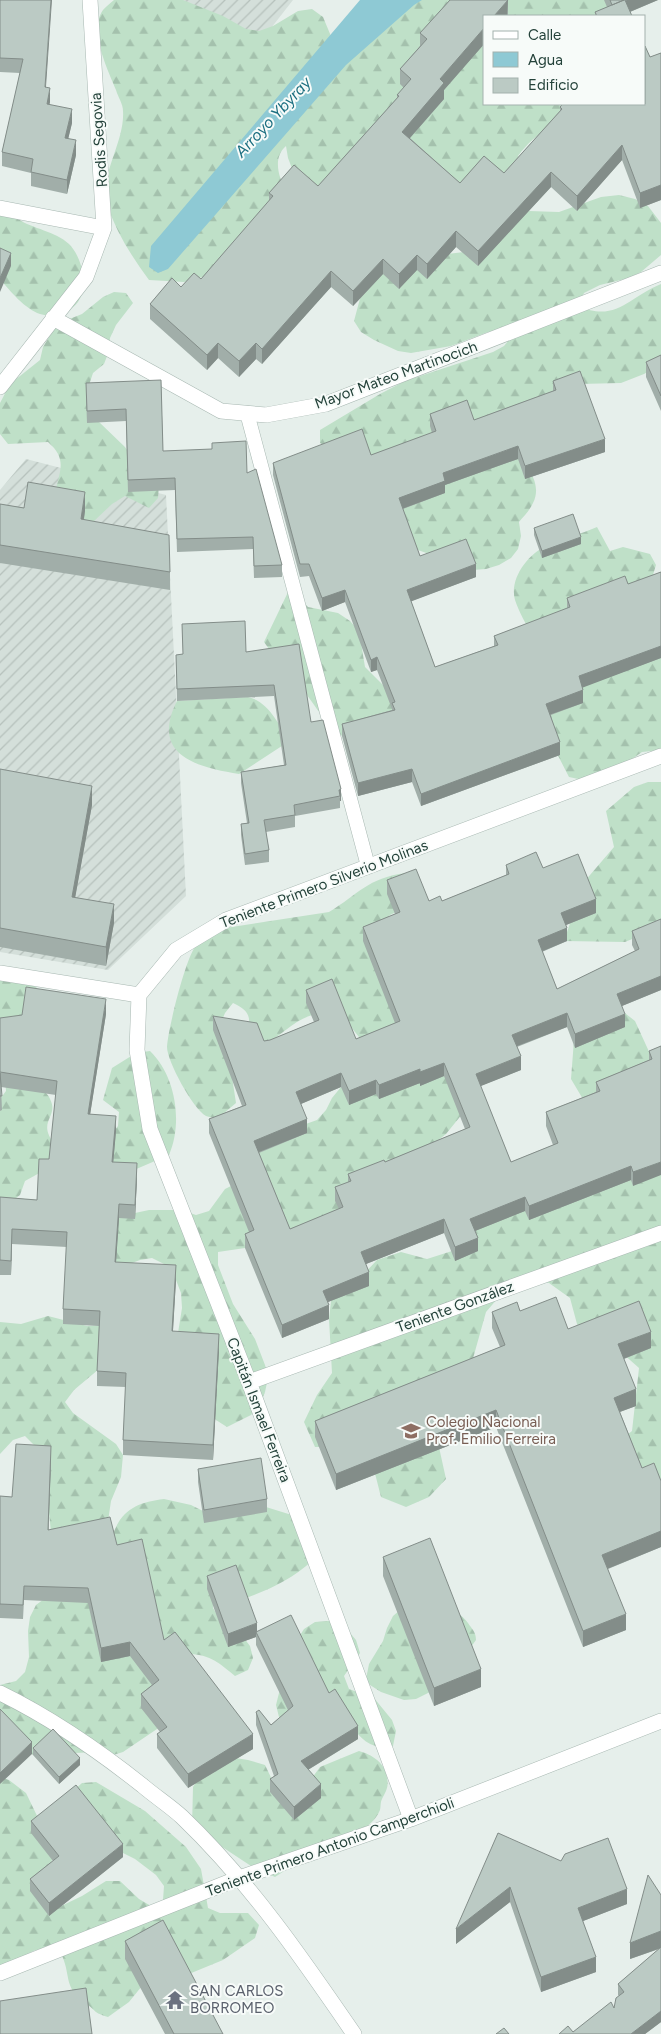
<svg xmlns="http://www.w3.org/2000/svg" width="661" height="2034" viewBox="0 0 661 2034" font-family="Figtree,sans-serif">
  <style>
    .industrial { fill: url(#industrial-furrows) }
    .forest { fill: url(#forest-firs) }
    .water { fill: #8ec9d4 }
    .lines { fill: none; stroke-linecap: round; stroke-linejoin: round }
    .service-casing { stroke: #a8b8b2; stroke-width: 15 }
    .minor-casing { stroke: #a8b8b2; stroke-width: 16 }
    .service { stroke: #fff; stroke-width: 14 }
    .minor { stroke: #fff; stroke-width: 15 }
    .wall { fill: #a1aea9; fill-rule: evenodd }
    .shaded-wall { fill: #838d89 }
    .building { fill: #bbcac4; stroke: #838d89; fill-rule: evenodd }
    .labels { text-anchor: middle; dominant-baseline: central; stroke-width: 4; stroke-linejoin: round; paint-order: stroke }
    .street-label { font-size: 15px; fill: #24423a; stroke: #f7fbf9 }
    .education-label { font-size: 15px; fill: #785e54; stroke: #f7fbf9; text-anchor: start }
    .worship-label { font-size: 15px; fill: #5b616d; stroke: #f7fbf9; text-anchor: start }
    .water-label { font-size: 16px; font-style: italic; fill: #1c6f80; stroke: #f7fbf9 }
  </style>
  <defs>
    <pattern id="industrial-furrows" width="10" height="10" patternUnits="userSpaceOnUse" patternTransform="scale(1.25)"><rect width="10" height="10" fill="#d4dfda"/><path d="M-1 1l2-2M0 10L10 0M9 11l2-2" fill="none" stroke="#b6c1bc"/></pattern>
    <pattern id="forest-firs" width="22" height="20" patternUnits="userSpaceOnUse" patternTransform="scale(1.25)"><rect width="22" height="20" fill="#bfe0c8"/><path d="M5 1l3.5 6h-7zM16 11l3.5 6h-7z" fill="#a4c1ad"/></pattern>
  </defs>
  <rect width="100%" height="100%" fill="#e6efeb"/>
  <path class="industrial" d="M127 0H293L257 46Z
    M26 459 166 495 186 896 108 970 0 952V490Z"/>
  <path class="forest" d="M114 0H183L223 16 246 29 259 31 273 26 298 11 312 9 323 17 333 41 410 0H617L600 16H485V104H591C564 118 536 131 518 156L524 169 393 234 293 171 288 158 286 146C273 157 278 176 285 188L210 275 184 282 149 280C132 257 116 232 107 204 99 175 125 142 123 111 123 104 118 97 116 90 108 70 88 30 103 10 106 7 110 3 114 0Z
    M619 195 635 199 648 206 661 223V255L641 272 629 278 600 285 584 293 578 306C616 323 629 297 661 284V364L644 374 621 383 580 384 364 458 331 449 320 443V430L380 394 405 381 493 352 504 346 513 335 501 330 488 332 451 346 411 353 398 351 374 340 361 332 354 321 362 291 369 277 423 257 472 251 517 215 529 211 559 212 601 197Z
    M0 204C6 209 11 215 18 219 33 229 55 231 69 244 82 257 89 286 78 302 70 313 52 318 40 314 25 309 10 291 0 279Z
    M114 292 126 293 133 303 116 325 110 338 109 351 104 364 93 373 89 385 99 422 125 447 140 468 159 485 158 498 149 508 125 496 112 504 93 522H79L56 489C61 468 66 458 48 442L8 444 0 434V403L10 384 40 360 43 347 57 324 82 314 103 297Z
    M505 442C519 458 545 479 533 503 530 510 524 516 519 522L521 536 518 549 511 558 499 565 486 569 473 570 385 538 380 506Z
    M597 527 610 551 623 547 650 554 656 565 652 578 532 635C526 624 519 612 515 600 509 579 528 554 546 546 562 539 581 534 597 527Z
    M290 588 308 607 338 613 350 621 359 631 365 667 384 686 400 715 353 743C327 729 316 706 299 684 288 669 274 657 264 642Z
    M661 651V750L642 752 609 775 583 780 569 777 551 742 550 687Z
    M248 697C268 701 281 726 288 742L239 774C196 767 150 755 177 701Z
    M648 782H661V927L625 942 564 941 584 882 614 847 606 811 634 787Z
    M406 873 402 909 390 915 371 931 441 987 367 1047 343 1017C335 1016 327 1014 319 1014 298 1015 281 1037 263 1045L248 1033C251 1015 249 1011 233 1003L225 1013 220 1025 232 1077 236 1103 217 1119C214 1118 209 1117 206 1116 193 1109 167 1061 167 1047 168 1029 185 961 195 947 202 938 210 934 219 929L329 912C359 894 367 878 406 873Z
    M0 974 36 987 45 998 43 1089C45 1092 49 1096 50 1099 60 1118 34 1121 57 1147L109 1138 118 1126 119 1112 103 1100 112 1068 136 1053 150 1051C176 1076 183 1123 169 1155L120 1176 52 1166 25 1181 20 1195 8 1204 0 1206V1099L6 1091 5 1078 0 1061Z
    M616 1006 635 1021 651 1056 654 1082 590 1111 571 1079 574 1040Z
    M468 1062 463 1113 446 1134 287 1262 254 1154 275 1135 317 1120 326 1110 332 1098 341 1087Z
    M661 1157V1508L611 1448 632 1431 639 1368 621 1352 585 1341 577 1324 570 1298 549 1283 524 1276 504 1291 486 1312 472 1362 435 1429 446 1479 429 1497 406 1507 381 1497 368 1446 315 1447 304 1422 317 1395 332 1373 329 1319 331 1301 359 1279 377 1260 401 1252 427 1259 452 1251 474 1226Z
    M237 1183 254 1239 245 1248 218 1252V1265L233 1304 255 1339 265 1365 268 1378 265 1392 260 1405 251 1415 227 1427 216 1420 208 1409 178 1333 182 1308 181 1293 176 1280 164 1264 152 1258 140 1260 100 1275 87 1239 121 1216 149 1210H181L196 1215 209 1211 225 1189Z
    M48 1316 87 1326 103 1325 105 1364 74 1390 65 1402 73 1413 116 1444 123 1455 121 1477 111 1501 107 1528 52 1542 43 1454 25 1436 13 1440 0 1454V1322L21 1324Z
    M164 1499 191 1505 203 1511 266 1507 295 1516 312 1561C291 1580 267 1591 240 1600L214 1582 213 1608 219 1618 241 1634 250 1646 253 1658 248 1670 235 1676C219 1663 211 1655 190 1654L157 1729 123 1752 110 1756 96 1752 33 1755 0 1723V1685L16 1681 25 1672 29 1657 28 1631 30 1617 36 1605 48 1596 76 1593 159 1642C168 1609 140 1585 124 1559 120 1551 116 1542 113 1534 122 1509 139 1502 164 1499Z
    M406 1605C430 1605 452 1602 468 1623 472 1629 476 1632 476 1640L447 1680 428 1693 416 1699 404 1700 381 1692 370 1685 366 1679 369 1664 383 1641 387 1628 393 1616Z
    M339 1620 356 1640 360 1653 344 1676 349 1689 374 1698 392 1720 396 1731 393 1746C365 1751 359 1734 343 1715L293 1721 279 1717 276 1705 289 1653 304 1629 315 1622Z
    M359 1751C371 1754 386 1763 387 1778 389 1787 386 1791 382 1799 380 1803 381 1807 380 1810 371 1834 330 1843 310 1854 298 1861 286 1870 275 1877L251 1866 192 1827 193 1787 201 1774 223 1756 248 1760 265 1765 279 1794 312 1778 320 1767Z
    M0 1777 9 1780 26 1793 54 1851 51 1864 57 1908 82 1896 106 1881H120L139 1899 151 1906 163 1900 164 1886 156 1875 135 1859 121 1852 72 1792 82 1783 96 1782 145 1811 186 1847 201 1869 208 1908 220 1913H248L259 1925 255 1938 223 1960 184 1976 146 1981 129 2002 108 2017C93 2013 96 2010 85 2003 62 1987 72 1973 60 1952 26 1941 25 1963 0 1977Z"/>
  <path class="water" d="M360 0H422L414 5 346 65 168 269 158 273 149 267 151 246Z"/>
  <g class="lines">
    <g class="service-casing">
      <path id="service" d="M247 413 368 866"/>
    </g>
    <g class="minor-casing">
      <path id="minor" d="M0 208 104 228
        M53 318 221 411 266 415 326 404 661 273
        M0 387 86 277 104 228 90 0
        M0 973 139 995
        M139 995 137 1050 150 1129 249 1382 411 1819
        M139 995 176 950 226 920 661 756
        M249 1382 661 1233
        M0 1693C51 1718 99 1751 143 1786 156 1797 170 1806 182 1817 249 1881 302 1958 354 2034
        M0 1973 239 1878 411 1819 661 1721"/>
    </g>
    <use href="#service" class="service"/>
    <use href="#minor" class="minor"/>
  </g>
  <path class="wall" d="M0 0 46 87 50 102 49 104 72 123 68 139 76 155 67 194 31 186V173L2 166V152L20 73 0 72Z
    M450 0H508V15L507 16H485V43L444 90V99L410 138 460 183 484 156 504 173 560 111V107L563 104H645V46L650 57 661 53V200L640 208 622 160 577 211 551 187 478 266 456 247 427 279 417 270 399 289 383 274 353 306 331 287 262 364 256 359 239 377 218 358 207 370 150 319V304L172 278 181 287 194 273 201 279 269 201V193L294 165 318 186 397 98V95L404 88 400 84V69L420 46V33Z
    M604 0H658L630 12 632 16H595V12L607 7Z
    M661 355V411L646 377V362Z
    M161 380 163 451 247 473 282 565V577L254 578 253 549 177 552 175 490 128 492 126 421 87 423 86 395Z
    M553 381 605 452 525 479 518 459 445 485V493L403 509 420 556 476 577 411 601 435 667 494 646V636L567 609V598L628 584 661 572V658L582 687 583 703 551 715 560 755 421 806 412 782 358 796 342 736V724L392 710V709L377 670 371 672 345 602 322 611 309 576 300 577 273 475V463L371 455 432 433 430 426V414L474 420 553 391Z
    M0 504 24 508 85 511 84 519 170 572V590L0 563Z
    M534 528 581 544 542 558 534 535Z
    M182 624 246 652 311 722 341 801H340V808L295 816V827L266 832 269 850V862L245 865 241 835V824L247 823 241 783V772L284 765 274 696 177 701 176 655 183 654Z
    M0 769 92 805 75 897 114 923 106 966 0 947Z
    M506 865 543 868 596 913 566 925 567 941 542 952 557 989 635 951 632 945V931L661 919V990L622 1006 625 1027 575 1048 567 1027 517 1047 521 1070 480 1086 511 1162 553 1145 546 1126V1112L596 1092V1082L649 1060V1051L661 1046 633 1186 631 1180 529 1220 525 1211 475 1231 478 1251 455 1261 444 1233 366 1264 369 1286 328 1302 329 1319 282 1338 245 1248V1234L249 1232 209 1133V1119L242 1106 213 1030V1016L264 1041 270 1040 314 1022 306 1003V990L356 1039 395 1023 363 941V927L395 914 387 894V880L429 901H442L506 875ZM444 1076 465 1129 385 1162 348 1174V1183L335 1187V1201L339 1209 290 1229 259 1153 307 1133 301 1104 341 1087 349 1105 376 1094 379 1099 420 1083V1086Z
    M106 1014 90 1114 116 1131 113 1162 137 1178 135 1219 119 1218 116 1262 176 1280 173 1331 219 1349 213 1460 123 1455V1440L126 1387 97 1386V1371L99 1326 63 1324V1309L67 1247 12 1244 11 1275H0V1197L37 1200 49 1159 56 1095 1 1087 2 1110 0 1111V1018Z
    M520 1311 568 1329 651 1348 624 1359 636 1406 620 1412 642 1468 661 1481V1547L608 1569 626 1630 583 1647 496 1427 336 1490 315 1437V1421L500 1347 492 1328V1312Z
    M51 1460 48 1530 117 1545 164 1640 253 1749 188 1788 157 1748V1734L160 1732 141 1708V1694L152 1685 130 1656 101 1662 88 1603 24 1600 23 1619 0 1618V1496L12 1497Z
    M198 1469 267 1499V1512L204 1523 198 1482Z
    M383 1557 481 1687 434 1706 383 1576Z
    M207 1576 257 1631 329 1693 358 1739 308 1770 321 1798 294 1820 270 1792V1779L274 1776 256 1725V1712L271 1725 288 1710 256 1645V1637L228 1647 207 1589Z
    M33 1748 80 1765 59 1784 33 1755Z
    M31 1821 123 1857 49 1916 30 1891V1879L53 1861 31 1833Z
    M498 1833 627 1904 583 1921 596 1972 541 1992 510 1902 456 1944Z
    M661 1895V2022L645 2034H559L573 2032 614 2008 619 1996 618 1995V1984L659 1949 630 1959Z
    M125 1941 223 2034H165L125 1959Z"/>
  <path class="shaded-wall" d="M51 0H52L45 101V87Z
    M508 0 507 16H494Z
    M627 0H658L620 16 613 6Z
    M485 27V43L444 90V99L402 147V132L440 79Z
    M50 88V102L47 118V104Z
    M72 109V123L65 152V138Z
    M76 140V155L67 194V180Z
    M622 145V160L577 211V196Z
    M551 172V187L478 266V251Z
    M661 185V200L640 208V193Z
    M456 231V247L427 279V264Z
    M11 253V266L0 292V278Z
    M417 255V270L399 289V274Z
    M383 259V274L353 306V291Z
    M331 271V287L262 364V349Z
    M218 343V358L207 370V355Z
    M256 343V359L239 377V361Z
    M605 439V452L525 479V466Z
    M518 446V459L445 485V493L399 510V498L443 473Z
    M85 492V511L81 537V519Z
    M581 537V544L542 558V551Z
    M476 564V577L407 603V590Z
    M345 590V602L322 611V598Z
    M661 646V658L579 689V676Z
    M377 657V670L371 672V660Z
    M583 690V703L546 716V704Z
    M560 742V755L421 806V794Z
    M412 769V782L358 796V783Z
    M92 786V805L72 915V897Z
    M341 789V801H340L339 790Z
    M596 899V913L561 927V913Z
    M114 904V923L106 966V947Z
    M567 928V941L538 953V940Z
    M661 976V990L617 1008V994Z
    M106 999V1014L88 1128V1114Z
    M567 1013V1027L512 1048V1035Z
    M625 1014V1027L575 1048V1034Z
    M521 1056V1070L476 1088V1074Z
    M444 1063V1076L420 1086V1072Z
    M420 1069V1083L379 1099V1085Z
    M341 1073V1087L296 1106V1092Z
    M376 1080V1094L349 1105V1091Z
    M116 1116V1131L112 1177V1162Z
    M307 1119V1133L254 1154V1141Z
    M661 1162V1175L633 1186V1172Z
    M137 1163V1178L135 1219V1205Z
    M631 1166V1180L529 1220V1206Z
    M525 1197V1211L470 1233V1219Z
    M119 1204V1218L115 1277V1262Z
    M444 1219V1233L361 1266V1252Z
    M12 1229V1244L11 1275V1261Z
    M478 1238V1251L455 1261V1247Z
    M176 1265V1280L172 1346V1331Z
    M369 1272V1286L323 1304V1291Z
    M329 1305V1319L282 1338V1325Z
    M651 1332V1348L618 1361V1344Z
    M219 1334V1349L213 1460V1445Z
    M636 1389V1406L614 1414V1398Z
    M496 1410V1427L336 1490V1474Z
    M51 1446V1460L48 1545V1530Z
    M661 1531V1547L602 1571V1555Z
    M626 1614V1630L583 1647V1631Z
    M257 1623V1635L256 1632V1637L228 1647V1634Z
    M130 1642V1656L101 1662V1648Z
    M481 1669V1687L434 1706V1688Z
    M358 1726V1739L301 1774V1761Z
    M253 1734V1749L188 1788V1774Z
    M32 1742V1754L0 1784V1773Z
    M80 1758V1765L59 1784V1777Z
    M321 1784V1798L294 1820V1807Z
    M123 1844V1857L49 1916V1903Z
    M510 1887V1902L456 1944V1929Z
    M627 1889V1904L578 1923V1908Z
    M661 1931V1948L630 1959V1943Z
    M596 1957V1972L541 1992V1977Z
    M661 2011V2022L645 2034H631Z"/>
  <path class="building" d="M0 0H51L45 87 50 88 47 104 72 109 65 138 76 140 67 180 31 172 33 159 2 152 23 59 0 58Z
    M450 0H508L494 16H485V27L440 79 444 83 402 132 460 183 484 156 504 173 562 109 560 107 563 104H645V46L650 57 661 53V185L640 193 622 145 577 196 551 172 478 251 456 231 427 264 417 255 399 274 383 259 353 291 331 271 262 349 256 343 239 361 218 343 207 355 150 304 172 278 181 287 194 273 201 279 273 196 269 193 294 165 318 186 399 96 397 95 411 79 400 69 427 39 420 33Z
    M610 0H624L612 5Z
    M624 0H625L632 16H597L595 12Z
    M0 248 11 253 0 278Z
    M661 355V396L646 362Z
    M580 371 605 439 525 466 518 446 443 473 445 481 399 498 420 556 466 539 476 564 407 590 435 667 498 645 494 636 570 607 567 598 625 576 628 584 661 572V646L579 676 583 690 546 704 560 742 421 794 412 769 358 783 342 724 395 710 392 703 395 702 377 657 371 660 345 590 322 598 309 564H300L273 463 362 429 371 455 436 431 430 414 467 400 474 420 556 390 553 381Z
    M161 380 163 451 212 449V443L246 441 247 473 256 469 282 565 254 566 253 537 177 539 175 478 128 480 126 409 87 411 86 383Z
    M28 482 85 492 81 519 169 535 170 572 0 545V504L24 508Z
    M573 514 581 537 542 551 534 528Z
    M245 621 246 652 299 644 311 722 323 720 341 789 339 790 340 796 294 805 295 815 264 820 269 850 245 854 241 824 249 823 241 772 286 765 274 685 177 689 176 655 183 654 182 624Z
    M0 769 92 786 72 897 114 904 106 947 0 928Z
    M536 852 543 868 578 854 596 899 561 913 567 928 538 940 557 989 639 949 632 931 661 919V976L617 994 625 1014 575 1034 567 1013 512 1035 521 1056 476 1074 511 1162 558 1143 546 1112 600 1091 596 1082 652 1059 649 1051 661 1046V1162L633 1172 631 1166 529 1206 525 1197 470 1219 478 1238 455 1247 444 1219 361 1252 369 1272 323 1291 329 1305 282 1325 245 1234 254 1230 209 1119 246 1105 213 1016 257 1023 264 1041 270 1040 319 1020 306 990 332 979 356 1039 400 1021 363 927 400 912 387 880 416 869 429 901 440 896 442 901 509 874 506 865ZM444 1063 470 1127 385 1162 384 1160 348 1174 351 1181 335 1187 343 1207 290 1229 254 1141 307 1119 296 1092 341 1073 349 1091 376 1080 379 1085 420 1069V1072Z
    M26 987 106 999 88 1114 116 1116 112 1162 137 1163 135 1205 119 1204 115 1262 176 1265 172 1331 219 1334 213 1445 123 1440 126 1373 97 1371 100 1311 63 1309 67 1232 12 1229 11 1261 0 1260V1197L37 1200 39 1159H49L57 1081 0 1072V1018L22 1015Z
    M0 1073 2 1096H0Z
    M556 1297 568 1329 639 1301 651 1332 618 1344 636 1389 614 1398 642 1468 654 1463 661 1481V1531L602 1555 626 1614 583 1631 496 1410 336 1474 315 1421 505 1345 492 1312 517 1302 520 1311Z
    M16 1444 51 1446 48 1530 110 1517 117 1545 142 1539 164 1640 175 1632 253 1734 188 1774 157 1734 167 1727 141 1694 159 1680 130 1642 101 1648 88 1588 24 1586 23 1605 0 1604V1496L12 1497Z
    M261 1458 267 1499 204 1510 198 1469Z
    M430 1538 481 1669 434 1688 383 1557Z
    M236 1565 257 1623 228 1634 207 1576Z
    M291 1615 329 1693 335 1689 358 1726 301 1761 321 1784 294 1807 270 1779 278 1774 256 1712 259 1710 271 1725 293 1706 256 1632Z
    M0 1709 32 1742 0 1773Z
    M53 1729 80 1758 59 1777 33 1748Z
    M76 1785 123 1844 49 1903 30 1879 59 1856 31 1821Z
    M498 1833 561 1861 565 1854 608 1838 627 1889 578 1908 596 1957 541 1977 510 1887 456 1929Z
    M648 1875 661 1895V1931L630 1943Z
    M163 1920 223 2034H174L125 1941Z
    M661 1947V2011L631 2034H559L568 2026 573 2032 611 2002 614 2008 616 1998 624 1992 618 1984Z
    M86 1988 92 2034H0V2001Z
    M504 2028 509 2034H496Z"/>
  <defs>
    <g id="school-bare" transform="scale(1.5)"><path d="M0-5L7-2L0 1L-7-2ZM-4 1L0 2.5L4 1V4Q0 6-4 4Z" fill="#8d6e63" stroke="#f7fbf9" stroke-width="2.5" paint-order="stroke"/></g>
    <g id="temple-bare" transform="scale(1.5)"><path d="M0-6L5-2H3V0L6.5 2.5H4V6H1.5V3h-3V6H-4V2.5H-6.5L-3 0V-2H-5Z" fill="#6b7280" stroke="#f7fbf9" stroke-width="2.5" paint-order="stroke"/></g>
  </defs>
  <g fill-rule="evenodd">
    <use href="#school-bare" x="411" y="1431"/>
    <use href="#temple-bare" x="175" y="2000"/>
  </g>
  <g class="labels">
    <g class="street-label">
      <text transform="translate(99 140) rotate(-94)">Rodis Segovia</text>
      <text transform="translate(396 375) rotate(-20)">Mayor Mateo Martinocich</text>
      <text transform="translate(324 884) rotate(-21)">Teniente Primero Silverio Molinas</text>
      <text transform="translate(455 1307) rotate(-20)">Teniente González</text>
      <text transform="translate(259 1410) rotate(69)">Capitán Ismael Ferreira</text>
      <text transform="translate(330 1847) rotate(-20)">Teniente Primero Antonio Camperchioli</text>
    </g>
    <g class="education-label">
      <text x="426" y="1422">Colegio Nacional<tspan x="426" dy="17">Prof. Emilio Ferreira</tspan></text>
    </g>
    <g class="worship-label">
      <text x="190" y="1991">SAN CARLOS<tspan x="190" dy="17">BORROMEO</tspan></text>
    </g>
    <g class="water-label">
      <text transform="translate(273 117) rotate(-47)">Arroyo Ybyray</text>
    </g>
  </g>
  <rect x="483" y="15" width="162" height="90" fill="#f7fbf9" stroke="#a3b1ad"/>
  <rect x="493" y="31" width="25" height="8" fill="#ffffff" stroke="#a3b1ad"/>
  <text x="528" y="40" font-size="15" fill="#24423a">Calle</text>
  <rect x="493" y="52" width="25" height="15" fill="#8ec9d4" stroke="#a3b1ad"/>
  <text x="528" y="65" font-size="15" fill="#24423a">Agua</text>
  <rect x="493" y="78" width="25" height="15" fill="#bbcac4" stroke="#a3b1ad"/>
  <text x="528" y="90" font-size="15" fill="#24423a">Edificio</text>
</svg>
